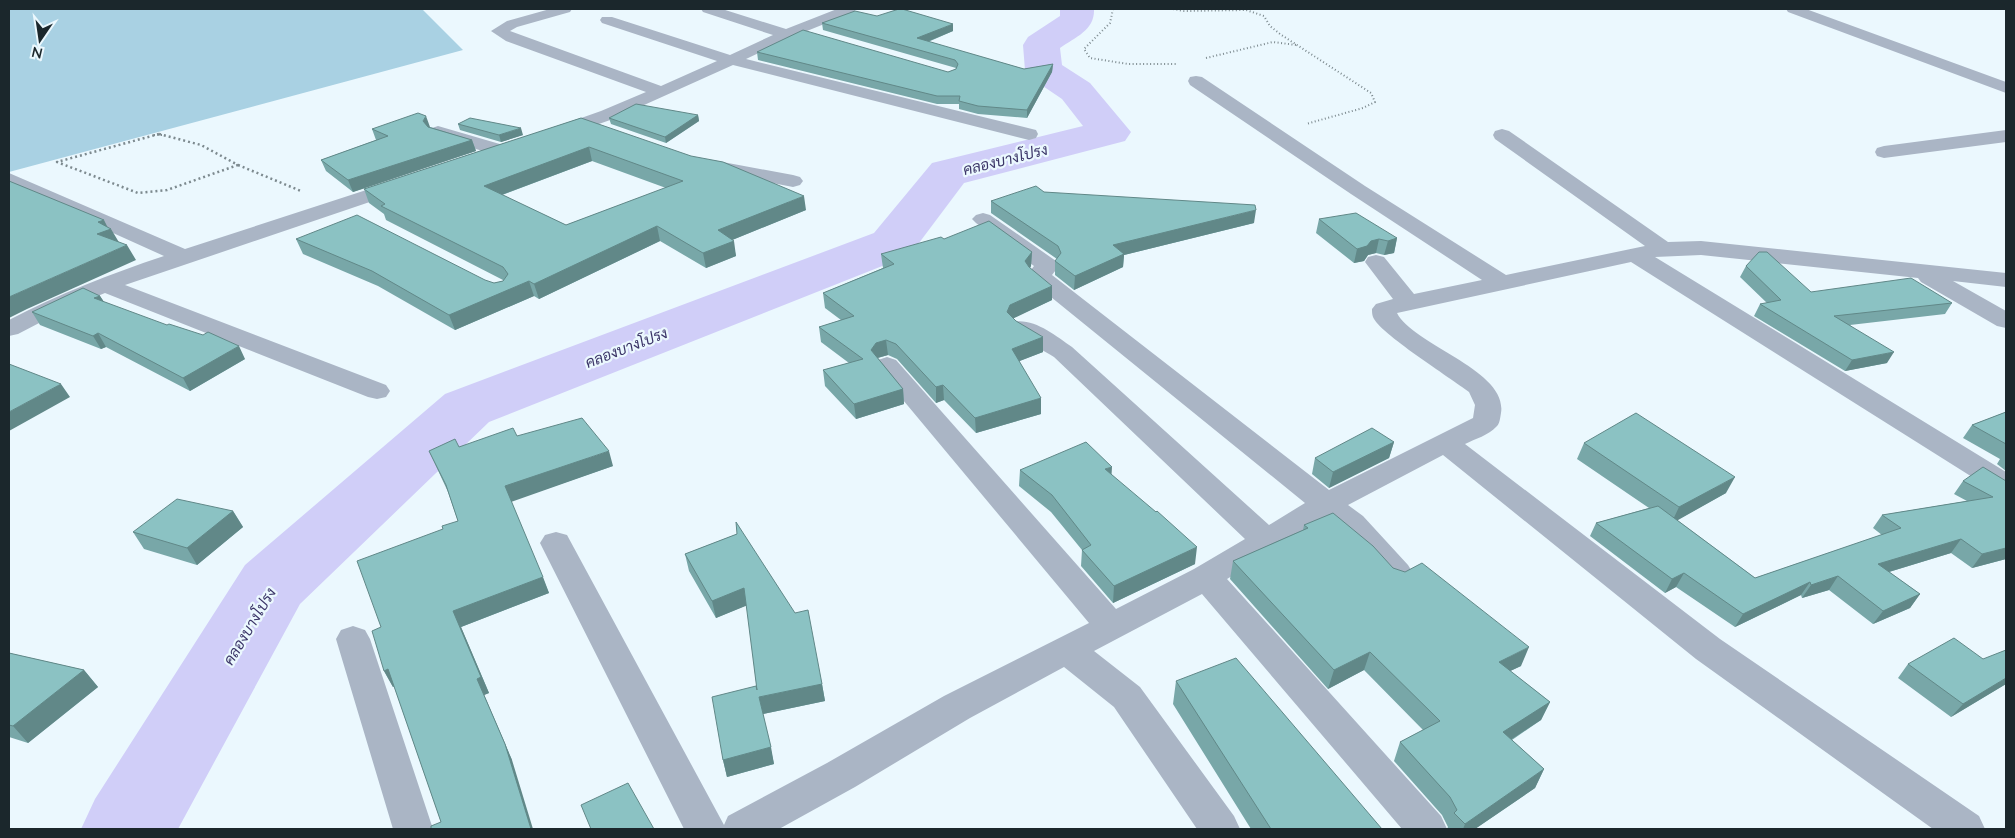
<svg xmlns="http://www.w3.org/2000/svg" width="2015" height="838" viewBox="0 0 2015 838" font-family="Lato,Sarabun,sans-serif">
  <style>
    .green { fill: #a9d1e3 }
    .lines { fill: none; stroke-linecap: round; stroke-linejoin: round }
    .river { fill: #d0cef8; fill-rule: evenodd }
    .path-far1 { stroke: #7d8a8f; stroke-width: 2; stroke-dasharray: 1 2.5; stroke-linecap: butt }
    .path { stroke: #7d8a8f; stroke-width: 2.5; stroke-dasharray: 2 3; stroke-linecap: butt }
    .minor { fill: #aab5c5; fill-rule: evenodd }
    .wall { fill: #78a7a8; fill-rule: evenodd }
    .shaded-wall { fill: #618888 }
    .building { fill: #8bc2c3; stroke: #618888; fill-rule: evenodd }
    .labels { text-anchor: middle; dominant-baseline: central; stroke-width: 4.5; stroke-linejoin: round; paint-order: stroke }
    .water-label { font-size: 15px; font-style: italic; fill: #3b3568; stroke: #ebf8fe }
  </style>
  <rect width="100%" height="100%" fill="#ebf8fe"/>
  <path class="green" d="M9 9H422L463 50 9 172Z"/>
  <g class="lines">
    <path class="river" d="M1060 9H1094C1095 30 1076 37 1060 48L1062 65 1090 83 1131 132 1125 141 964 183 910 255 489 422 300 604 178 829H81L95 799 245 565 445 394 874 233 932 163 1083 126 1062 99 1031 78 1025 70 1023 45 1028 37 1060 16Z"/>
    <path class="path-far1" d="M1113 9 1110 23 1084 49 1090 58 1128 64H1178
      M1173 9 1184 11 1246 10 1264 16 1270 26 1280 34 1371 93 1375 102 1363 108 1306 124
      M1206 58 1273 42 1296 45
      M154 135H164"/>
    <path class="path" d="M159 134 57 162 138 193 167 190 238 165
      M159 134 201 145 238 165
      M238 165 301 191"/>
    <path class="minor" d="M550 9H572L570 12 517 27 510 31 661 86 717 61 602 23 600 20 602 17H612L730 55 773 35 703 12 701 9H722L786 29 837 9H856L854 12 792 37 746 59 1036 130 1038 134 1036 138 1029 140 733 65 613 119 562 137 556 139 550 137 547 133 550 129 601 111 646 92 506 41 491 31 507 21Z
      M1786 9H1806L2006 82V93L1788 12Z
      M1196 76 1202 77 1365 186 1506 275 1645 246 1495 139 1493 135 1495 131 1502 129 1509 131 1668 242 1701 241 2006 273V287L1953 281 2006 311V328L1997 326 1921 282 1918 278 1701 255 1655 257 2006 472V495L1996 492 1631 262 1397 313C1413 345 1508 370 1501 413 1500 418 1500 424 1496 427 1489 435 1475 439 1465 444L1720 639 1979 816 1985 829H1933L1696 659 1443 455 1348 505 1363 516 1408 565 1413 573 1408 581 1397 585 1386 581 1341 532 1325 519 1227 579 1441 816 1447 829H1402L1202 594 1094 651 1140 687 1234 816 1240 829H1197L1114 707 1064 667 970 718 855 787 779 829H684L540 543 545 535 556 532 567 535 724 825 728 816 827 763 944 696 1089 623 878 370 874 365 878 360 887 357 896 360 1116 609 1194 569 1245 539 1054 357C1043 350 1015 336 1009 327L1012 322C1033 317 1055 335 1072 347L1269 525 1305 503 1030 280 1027 275 1034 266 976 223 972 219 976 215 983 213 990 215 1056 261 1059 266 1052 275 1329 490 1473 418 1475 405 1469 392C1451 378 1379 333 1373 317 1372 314 1372 312 1372 309L1376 304 1393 299 1365 262 1368 257 1376 255 1384 257 1414 294 1482 280 1351 194 1190 85 1188 81 1190 77Z
      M438 126 510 147 512 151 510 155 503 157 432 136 429 132 432 128Z
      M2006 130V142L1884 158 1877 156 1875 152 1877 148 1884 146Z
      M712 160 793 175 800 177 803 181 800 185 793 187 705 170 702 166 705 162Z
      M9 173 185 249 394 181 401 179 408 181 411 185 408 189 125 285 386 385 390 391 386 397 377 399 368 397 105 293 68 308 18 334 9 336V320C59 294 110 274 164 256L9 186Z
      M353 626 365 630 370 639 433 829H393L336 639 341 630Z"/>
  </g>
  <path class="wall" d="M877 16 953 31 928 42 1024 69 1053 64 1052 72 1027 118 978 114 959 109V104H937L758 60 757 52 948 72 956 69V68L823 30 822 23Z
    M698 115 699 121 666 143 611 124 609 118Z
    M581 118 806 210 732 240 736 256 706 268 660 241 539 299 534 296 455 330 378 286 303 254 296 239 494 283 503 281V280L386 220 384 214 369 203 364 189ZM592 161 666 188 566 225 502 195Z
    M458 124 523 135 501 142 460 130Z
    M430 127 472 140 476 151 353 192 326 171 321 160 376 140 372 129Z
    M1044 192 1254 223 1124 255 1123 267 1074 290 1055 275V261L1057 259 991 213V201Z
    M1319 219 1397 238 1394 253 1384 255 1376 253 1368 255 1364 261 1354 263 1316 233Z
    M944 239 1032 252 1031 266 1030 268 1052 300 1013 318 1043 352 1019 361 1041 414 976 433 944 400 936 403 897 359 888 355 878 358 903 389 904 404 856 419 825 386 823 370 849 363 821 342 819 327 841 320 825 308 823 293 883 268 881 254Z
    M1746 266 1811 292 1952 303 1945 314 1850 325 1887 363 1845 371 1754 316 1760 304 1767 303 1740 277Z
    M100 296 104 302 245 359 190 391 106 347 101 349 40 325 32 312Z
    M2006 412V471L1997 464 2000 459 1963 438 1972 425Z
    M517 436 613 466 511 501 549 593 461 627 489 693 484 695 512 760 441 822 394 686 393 687 384 671 381 627 443 529 458 521 448 492 429 451 459 447Z
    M1394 442 1389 458 1329 488 1312 474 1315 458Z
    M1584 443 1726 493 1677 520 1755 578 1882 535 1873 528 1882 515 1967 501 1954 494 1963 481H2006V559L1972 568 1951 553 1889 572 1920 594 1910 608 1873 624 1829 590 1802 598 1801 595 1735 627 1676 587 1665 593 1590 536 1596 523 1649 508 1577 459Z
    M1020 470 1111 474 1195 564 1113 603 1081 566 1082 550 1051 512 1019 486Z
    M233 511 243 527 197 565 144 549 133 532Z
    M1304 525 1393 568 1521 666 1510 671 1550 702 1541 720 1512 740 1544 769 1535 788 1475 829H1447L1448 827 1442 815 1394 761 1400 742 1423 730 1364 670 1328 689 1230 579 1233 561 1303 530Z
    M737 534 822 684 825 701 763 714 774 764 727 777 723 760 757 690 747 605 716 618 689 571 685 554Z
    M9 653 84 670 98 687 28 743 9 737V738Z
    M1908 664 2006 684 1951 717 1898 678Z
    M1176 681 1382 829H1251L1173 704Z"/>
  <path class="shaded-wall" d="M953 24V31L917 46V38Z
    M1053 64 1052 72 1027 118V110Z
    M698 115 699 121 666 143 665 137Z
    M426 116 430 127 427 132 423 121Z
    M521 128 523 135 501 142 499 135Z
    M472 140 476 151 353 192 348 180Z
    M589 147 592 161 488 200 484 186Z
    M804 196 806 210 720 245 718 230Z
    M1256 210 1254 223 1124 255 1123 267 1074 290 1075 276 1113 245Z
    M104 220 109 230 111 229 120 244 97 234 98 222Z
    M657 226 660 241 539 299 534 284Z
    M1397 238 1394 253 1384 255 1388 241Z
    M1379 239 1376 253 1368 255 1364 261 1354 263 1357 249 1371 241Z
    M734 241 736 256 706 268 703 253Z
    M127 245 136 260 27 309 9 318V297Z
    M1032 252 1031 266 1025 275V261Z
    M529 281 534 296 455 330 449 315Z
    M1052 286V300L1010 320 1007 312 1010 305Z
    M100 296 108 308 94 298Z
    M98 333 106 347 101 349 93 336Z
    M1043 337V352L1012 364V349Z
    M886 340 888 355 877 358 871 350 876 343Z
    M239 346 245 359 190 391 183 378Z
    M1894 352 1887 363 1845 371 1852 360Z
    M61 384 70 397 9 431V412Z
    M943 385 944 400 936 403V387Z
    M903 389 904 404 856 419 854 404Z
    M1041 398V414L976 433 975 418Z
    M1394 442 1389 458 1329 488 1333 472Z
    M609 451 613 466 511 502 505 486Z
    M1112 467 1111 483 1105 469Z
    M1735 477 1726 493 1671 524 1679 507Z
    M233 511 243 527 197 565 187 548Z
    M1961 539 1951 553 1869 578 1878 564Z
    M1197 547 1195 564 1113 603 1114 586Z
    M2006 548V559L1972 568 1982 554Z
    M1684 573 1676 587 1665 593 1672 579Z
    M1838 576 1829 590 1802 598 1811 585Z
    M543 577 549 593 461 627 489 693 484 695 512 760 533 829H531L477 679 453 611Z
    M1810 582 1801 595 1735 627 1743 614Z
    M744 588 748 605 716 618 712 601Z
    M1920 594 1910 608 1873 624 1883 611Z
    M1529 647 1521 666 1491 680 1499 662Z
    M1370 652 1364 670 1328 689 1334 670Z
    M388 669 397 685 393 687 384 671Z
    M84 670 98 687 28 743 13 726Z
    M2006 678V684L1951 717 1963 704Z
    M822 684 825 701 763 714 759 697Z
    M1550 702 1541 720 1495 750 1503 732Z
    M771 747 774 764 727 777 723 760Z
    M1544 769 1535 788 1475 829H1463L1465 824Z"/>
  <path class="building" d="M899 9H902L953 24 917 38 1024 69 1053 64 1027 110 978 106 959 101 960 96H937L757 52 803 30 948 72 956 69 958 64 955 60 822 23 855 11 877 16Z
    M636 104 698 115 665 137 609 118Z
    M418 113 426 116 423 121 428 127 472 140 348 180 321 160 388 136 372 129Z
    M470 118 521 128 499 135 458 124Z
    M581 118 691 156 723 162 804 196 718 230 734 241 703 253 657 226 534 284 529 281 449 315 372 271 296 239 357 215 485 280 494 283 503 281 508 274 503 267 381 206 385 204 364 189ZM589 147 683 181 566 225 484 186Z
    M9 181 104 220 98 222 111 229 97 234 127 245 9 297V237L10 236H9Z
    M1036 186 1044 192 1255 205 1256 210 1113 245 1124 254 1075 276 1055 261 1061 253 1058 246 991 201Z
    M1356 213 1397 238 1388 241 1379 239 1371 241 1367 246 1357 249 1319 219Z
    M989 221 1032 252 1025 261 1029 267 1052 286 1010 305 1007 312 1016 321 1043 337 1012 349 1041 398 975 418 943 385 936 387 896 344 886 340 876 343 871 350 903 389 854 404 823 370 863 359 819 327 854 316 823 293 894 264 881 254 941 237 944 239Z
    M1759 252H1767L1811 292 1911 278 1952 303 1834 316 1894 352 1852 360 1760 304 1781 300 1746 266Z
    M83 288 100 296 94 298 167 325 169 324 203 335 208 332 239 346 183 378 98 333 93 336 32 312Z
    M9 364 61 384 9 412Z
    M2006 412V444L1972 425Z
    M1636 413 1735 477 1679 507 1584 443Z
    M582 418 609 451 505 486 543 577 453 611 481 677 477 679 505 744 531 829H431V826L441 822 388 669 384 671 372 631 381 627 357 561 443 529 442 526 458 521 446 485 429 451 455 439 459 447 513 428 517 436Z
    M1372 428 1394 442 1333 472 1315 458Z
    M1086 442 1112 467 1105 469 1156 512 1157 511 1197 547 1114 586 1082 550 1091 545 1052 495 1020 470Z
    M1983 467 2006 481V548L1982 554 1961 539 1878 564 1920 594 1883 611 1838 576 1811 585 1810 582 1743 614 1684 573 1672 579 1596 523 1658 506 1755 578 1901 528 1882 515 1993 497 1963 481Z
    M177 499 233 511 187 548 133 532Z
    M1333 513 1373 546 1393 568 1405 572 1422 563 1529 647 1499 662 1550 702 1503 732 1544 769 1465 824 1454 813 1457 810 1450 797 1400 742 1440 721 1370 652 1334 670 1233 561 1308 528 1304 525Z
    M736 522 795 613 808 610 822 684 759 697 771 747 723 760 712 697 756 686 757 690 744 588 712 601 685 554 737 534Z
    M1954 638 1983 659 2006 650V678L1963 704 1908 664Z
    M9 653 84 670 13 726 9 725Z
    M1236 658 1382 829H1271L1176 681Z
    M628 783 654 829H591L581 805Z"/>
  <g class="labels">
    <g class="water-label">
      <text transform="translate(1005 159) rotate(-14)">คลองบางโปรง</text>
      <text transform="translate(626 347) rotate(-21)">คลองบางโปรง</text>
      <text transform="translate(249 626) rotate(-59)">คลองบางโปรง</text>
    </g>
  </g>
  <rect width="2015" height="838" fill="none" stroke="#1b272c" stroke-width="20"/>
  <g transform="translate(40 40) rotate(193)" stroke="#ebf8fe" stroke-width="4" paint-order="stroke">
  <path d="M0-4L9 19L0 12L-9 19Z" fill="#1b272c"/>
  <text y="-8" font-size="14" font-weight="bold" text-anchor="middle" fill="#1b272c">N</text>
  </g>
</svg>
